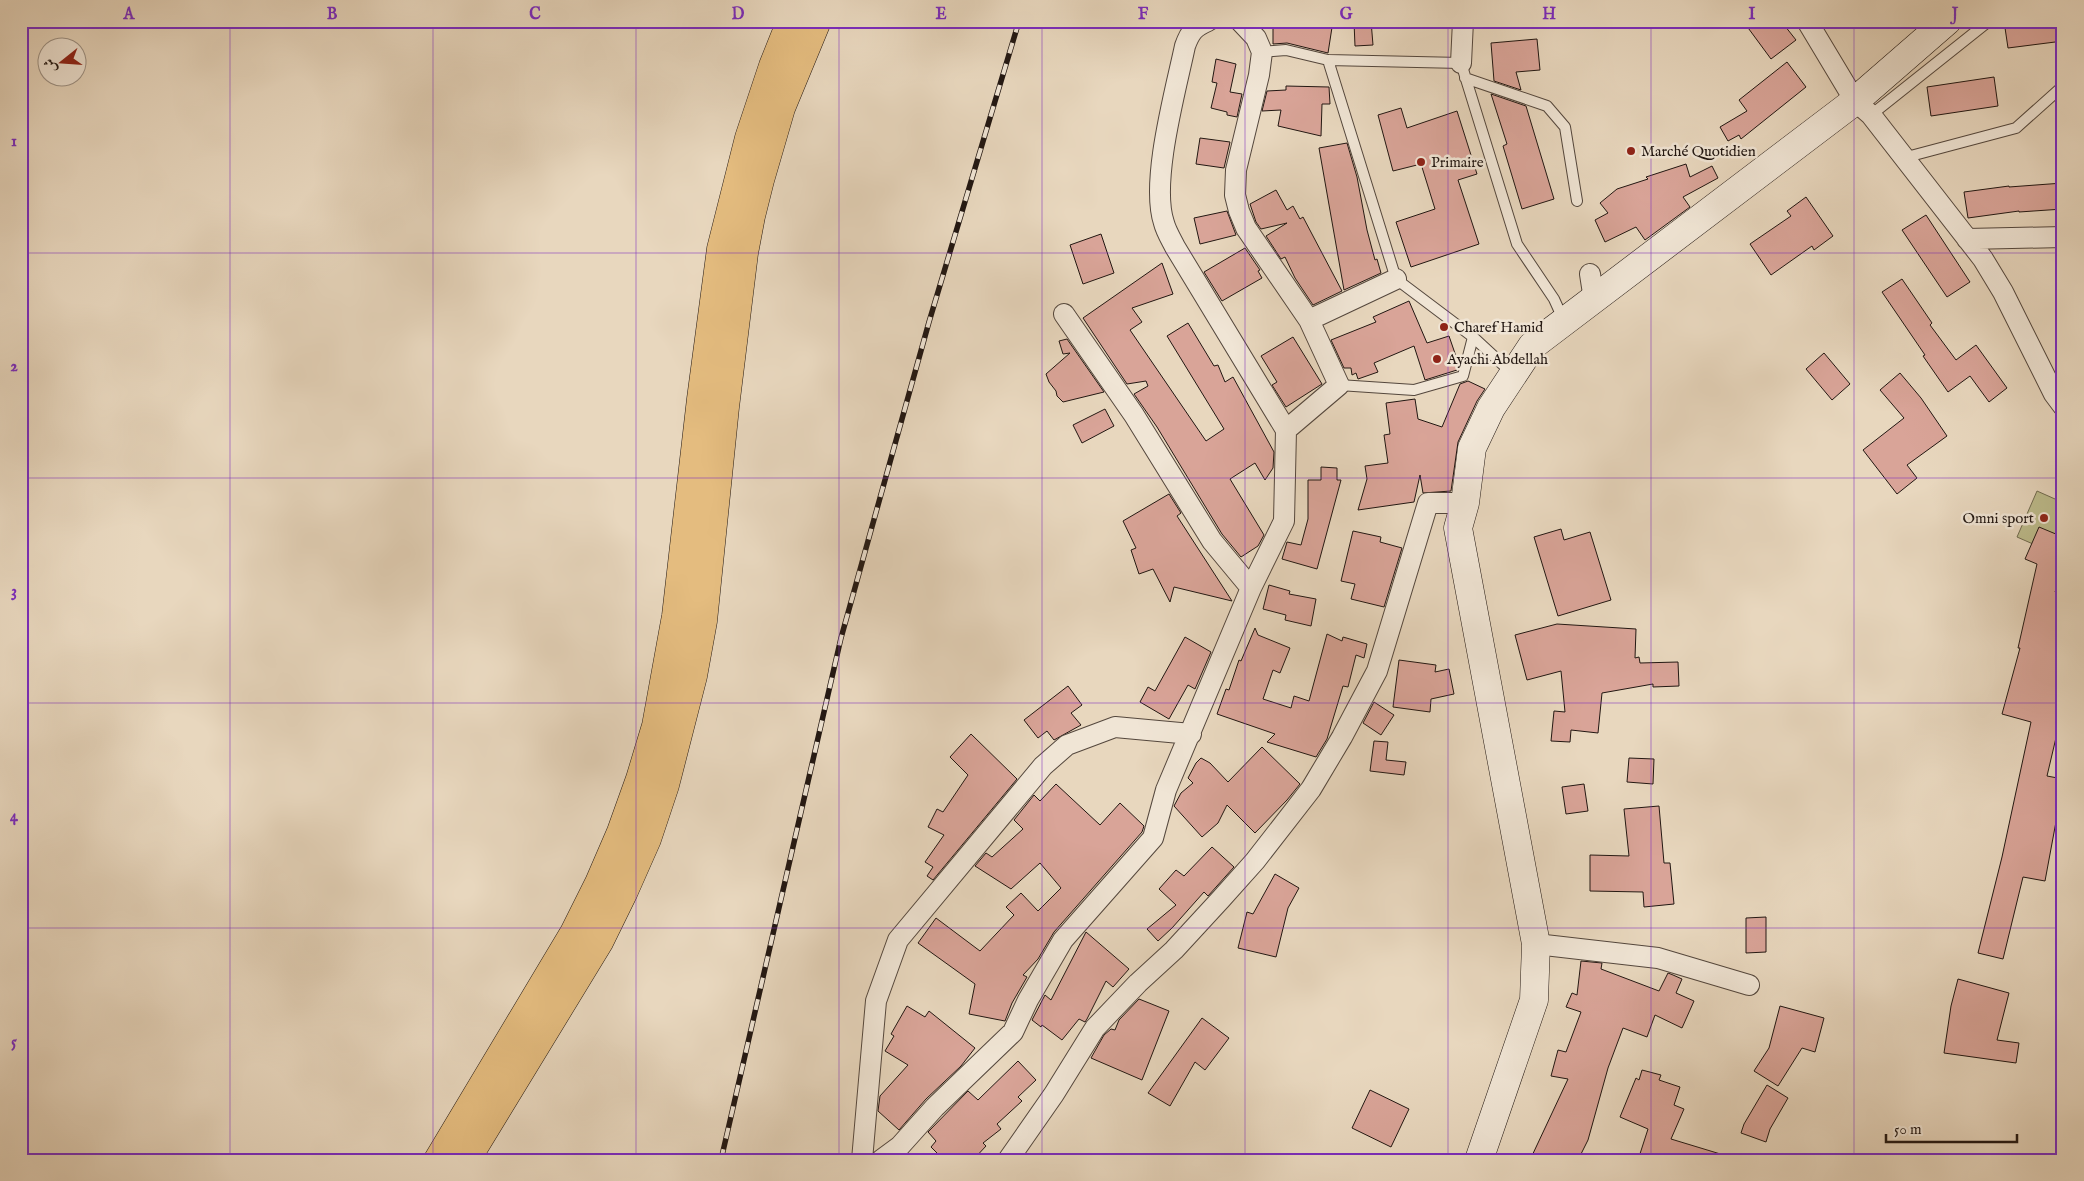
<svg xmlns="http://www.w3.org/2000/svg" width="2084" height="1181" viewBox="0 0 2084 1181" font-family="'IM FELL English',Amiri,serif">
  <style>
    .green { fill: #bdbc8c; stroke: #706a4f }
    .building { fill: #d9a498; stroke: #221712 }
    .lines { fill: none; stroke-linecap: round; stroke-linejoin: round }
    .lane-casing { stroke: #54473d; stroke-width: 12 }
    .street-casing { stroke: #54473d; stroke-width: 22 }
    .secondary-casing { stroke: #221712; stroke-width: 29 }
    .highway-casing { stroke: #221712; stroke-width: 29 }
    .lane { stroke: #f0e5d5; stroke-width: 10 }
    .street { stroke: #f0e5d5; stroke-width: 20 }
    .secondary { stroke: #f0e5d5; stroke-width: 28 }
    .highway { stroke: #e4bc7f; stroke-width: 28 }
    .rail-casing { stroke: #221712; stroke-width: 5.5 }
    .rail { stroke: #f0e5d5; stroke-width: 4; stroke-dasharray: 11; stroke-linecap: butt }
    .grid { fill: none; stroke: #7b2cbf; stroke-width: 1; stroke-opacity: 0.55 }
    .poi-dot { fill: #8f2418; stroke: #f0e5d5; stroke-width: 2 }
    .labels { text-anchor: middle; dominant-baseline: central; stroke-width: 5; stroke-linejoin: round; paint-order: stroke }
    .poi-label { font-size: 15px; fill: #221712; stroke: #f0e5d5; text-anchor: start }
    .neatline { fill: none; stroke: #7b2cbf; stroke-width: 2 }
    .grid-label { font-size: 16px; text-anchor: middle; font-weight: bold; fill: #7b2cbf }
  </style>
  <rect width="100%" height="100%" fill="#e8d7be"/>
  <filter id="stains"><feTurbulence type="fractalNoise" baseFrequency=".004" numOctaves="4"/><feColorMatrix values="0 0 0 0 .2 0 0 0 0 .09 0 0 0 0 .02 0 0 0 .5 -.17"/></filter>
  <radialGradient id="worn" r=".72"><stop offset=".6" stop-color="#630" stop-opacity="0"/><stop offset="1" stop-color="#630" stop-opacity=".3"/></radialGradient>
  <path class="green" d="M2037 491 2055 499 2063 494V546L2058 555 2017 537Z"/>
  <path class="building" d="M1273 21H1333L1328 53 1287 43 1273 44Z
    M1371 21 1373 45 1355 46 1354 22Z
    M1743 21H1781L1796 40 1771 59Z
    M2004 21H2063V41L2008 48Z
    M1537 39 1540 70 1516 72 1521 90 1494 81 1491 43Z
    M1216 59 1236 64 1230 92 1242 94 1237 117 1227 115V112L1211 108 1217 83 1212 82Z
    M1787 62 1806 87 1741 139 1739 135 1728 141 1720 127 1747 111 1739 100Z
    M1994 77 1998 106 1931 116 1927 87Z
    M1286 86 1329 87 1330 104H1322L1321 136 1278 126 1281 110 1262 111 1267 91 1286 90Z
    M1491 94 1526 106 1554 199 1522 209 1503 146 1507 144Z
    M1401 108 1407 128 1457 111 1477 174 1458 180 1479 244 1411 267 1396 222 1435 209 1421 164 1393 171 1378 115Z
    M1200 138 1230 142 1224 168 1196 164Z
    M1347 143 1357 177 1367 230 1375 260 1377 259 1381 273 1344 290 1319 148Z
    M1686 164 1690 177 1712 166 1718 178 1683 197 1690 207 1645 240 1636 227 1605 242 1595 220 1608 213 1600 203 1617 189 1648 179 1646 177Z
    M2063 183V209L2019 212V211L1968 218 1964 192 2009 186V187Z
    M1276 190 1287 210 1293 206 1300 219 1303 217 1342 291 1313 305 1295 278 1285 257 1281 259 1266 236 1287 223 1261 229 1256 222 1250 204Z
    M1806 197 1833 236 1814 250 1812 246 1771 275 1750 244 1791 216 1787 211Z
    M1227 211 1236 235 1200 244 1194 218Z
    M1926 215 1970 282 1947 297 1902 230Z
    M1101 234 1114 273 1083 284 1070 245Z
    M1245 248 1260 270 1258 271 1262 278 1222 301 1204 272Z
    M1162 263 1173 294 1132 308 1142 322 1130 330 1206 441 1224 429 1167 336 1188 323 1214 366 1218 365 1225 382 1233 377 1274 452 1273 468 1265 480 1255 463 1230 479 1264 535 1258 546 1241 557 1222 534 1157 427 1134 394 1148 386 1146 381 1127 384 1083 318Z
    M1902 279 1932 323 1930 325 1956 360 1976 345 2007 388 1989 402 1970 376 1948 392 1923 356 1925 355 1882 292Z
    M1409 301 1427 343 1449 336 1459 365 1457 370 1425 380 1414 346 1374 363 1378 372 1358 379 1356 373 1352 375 1351 368H1344L1331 340 1376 322 1373 317Z
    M1293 337 1322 384 1286 407 1272 385 1277 382 1261 356Z
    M1067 339 1104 392 1063 402 1057 396 1056 391 1049 382 1046 374 1070 353 1063 354 1059 341Z
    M1824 353 1850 384 1832 400 1806 369Z
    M1900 373 1921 398 1947 436 1907 465 1917 478 1897 494 1863 450 1904 418 1880 390Z
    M1468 381 1485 389 1477 401 1458 442 1451 491 1423 493 1420 475 1414 502 1358 510 1367 479 1365 466 1388 463 1384 435 1390 434 1386 403 1415 399 1418 419 1442 427 1460 384Z
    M1105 409 1114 426 1082 443 1073 425Z
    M1321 467 1337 468V480H1341L1317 569 1282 559 1287 542 1301 545 1308 519V480H1321Z
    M1169 494 1181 513 1177 516 1232 601 1174 587 1170 602 1153 569 1139 574 1131 550 1136 548 1123 521Z
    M2039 527 2063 537V573L2055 592H2063V726L2059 725 2047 776 2063 779V784L2045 881 2023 877 2003 959 1978 953 2002 857 2031 722 2002 714 2020 648H2018L2037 564 2025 559Z
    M1561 529 1564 540 1590 532 1611 600 1558 616 1534 537Z
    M1353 531 1381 537 1380 542 1402 548 1384 607 1351 599 1355 584 1341 581Z
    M1269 585 1290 591 1289 594 1316 599 1311 626 1285 620 1286 615 1263 609Z
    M1557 624 1636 629 1635 658 1639 657 1640 663 1678 662 1679 686 1653 687V684L1602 693 1598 733 1571 730 1570 742 1551 741 1554 711 1565 712 1561 671 1527 680 1515 635Z
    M1255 628 1258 635 1290 648 1280 673 1273 670 1263 699 1291 708 1294 696 1309 701 1327 634 1342 641 1343 637 1367 644 1364 658 1356 655 1348 687 1343 686 1327 739 1316 757 1267 742 1275 734 1217 714 1226 689 1229 690 1239 660 1241 661Z
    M1185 637 1211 652 1195 689 1188 685 1169 719 1140 702 1148 687 1155 691Z
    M1399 660 1436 665 1435 672 1449 669 1454 694 1431 699 1430 712 1393 707Z
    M1068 686 1082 705 1071 713 1081 725 1054 740 1047 731 1038 738 1024 720Z
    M1374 702 1394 715 1381 735 1363 723Z
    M971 734 1017 779 933 880 927 876 933 867 925 862 944 835 928 827 937 809 943 812 968 775 950 757Z
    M1374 741 1388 742 1386 760 1406 762 1404 775 1370 771Z
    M1262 747 1300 784 1287 800 1255 833 1227 805 1218 823 1202 837 1174 806 1181 793 1193 783 1188 778 1196 763 1201 758 1210 763 1228 782Z
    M1629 758 1654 759 1653 784 1627 782Z
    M1056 784 1100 825 1120 803 1144 826 1142 832 1054 932 1038 959 1023 975 1027 977 1012 1003 1005 1021 969 1014 975 984 918 943 936 918 980 951 1014 915 1006 907 1021 893 1038 911 1061 888 1040 863 1011 889 975 866 986 853 992 857 1023 829 1014 820 1034 795 1040 801Z
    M1584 784 1588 811 1566 814 1562 787Z
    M1659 806 1664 863H1670L1674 904 1644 907 1643 892 1590 891V855L1629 856 1624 809Z
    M1212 847 1234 867 1208 896 1204 892 1172 928 1158 941 1147 929 1176 905 1159 889 1176 870 1184 876Z
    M1275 874 1299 888 1288 908 1276 957 1238 948 1247 912 1253 914Z
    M1766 917V952L1746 953V918Z
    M1086 932 1129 969 1113 987 1106 981 1087 1019 1085 1022 1079 1019 1062 1040 1042 1025 1041 1027 1032 1020 1045 995 1051 1000Z
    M1581 961 1602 963 1601 969 1659 991 1668 973 1673 975 1682 979 1676 993 1694 1001 1682 1028 1655 1015 1647 1037 1623 1028 1608 1068 1588 1140 1578 1160H1530L1568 1079 1551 1076 1558 1050 1566 1052 1581 1012 1566 1007 1572 993 1577 995Z
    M1958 979 2009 993 1997 1040 2019 1043 2016 1063 1944 1053 1951 1006Z
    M1139 999 1169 1011 1142 1080 1091 1058 1104 1035 1111 1029 1115 1030 1119 1020Z
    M907 1006 925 1017 929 1011 975 1048 961 1066 926 1099 899 1130 878 1111 880 1096 908 1065 885 1051 894 1036 891 1034Z
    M1780 1006 1824 1018 1815 1052 1802 1048 1778 1086 1754 1071 1769 1048Z
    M1202 1018 1229 1038 1205 1070 1195 1062 1170 1106 1148 1093Z
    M1018 1061 1036 1080 1018 1097 1022 1101 997 1124 1001 1129 983 1143 986 1146 973 1160H944L931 1147 936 1141 928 1132 968 1091 978 1100Z
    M1642 1070 1661 1075 1659 1080 1680 1087 1674 1105 1684 1109 1671 1139 1727 1156 1726 1160H1638L1648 1129 1620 1117 1636 1078 1639 1080Z
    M1767 1085 1788 1098 1770 1129 1766 1142 1741 1133 1744 1124Z
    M1370 1090 1409 1109 1391 1147 1352 1128Z"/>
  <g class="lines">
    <g class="lane-casing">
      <path id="lane" d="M1262 52 1286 50 1328 60 1461 63 1517 244 1554 299 1564 321
        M1328 60 1396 279 1473 337
        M1465 78 1547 106 1565 127 1577 201
        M1871 115 1989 21
        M1903 158 2016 128 2063 86
        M1339 385 1414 390 1463 376 1473 337 1513 374"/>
    </g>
    <g class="street-casing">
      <path id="street" d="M1208 21C1194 27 1190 32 1185 46 1176 89 1150 182 1164 223 1166 231 1171 239 1175 247L1286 430
        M1807 21 1855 101 1871 115 1983 259 2003 292 2054 394 2063 406
        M1461 63 1463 21
        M1967 239 2063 237
        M1590 274 1594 300
        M1064 314 1134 415 1212 541 1251 588
        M1309 320 1396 279
        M1536 944 1658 958 1749 985
        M862 1160 876 1001 898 940 1043 766 1067 745 1115 727 1191 734
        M881 1160 900 1146 935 1107 1013 1032 1028 1000 1063 940 1153 838 1166 790 1251 588 1284 521 1286 430 1339 385 1309 320 1246 228 1239 211 1235 195 1236 170 1259 75 1262 52 1256 38 1240 21
        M1008 1160 1054 1094 1095 1028 1138 983 1174 950 1221 899 1255 861 1311 789 1342 737 1377 671 1428 503H1465"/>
    </g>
    <g class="secondary-casing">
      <path id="secondary" d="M1479 1160 1534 1000 1536 944 1458 528 1465 503 1472 448 1491 408 1532 346 1855 101 1947 21"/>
    </g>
    <g class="highway-casing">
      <path id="highway" d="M438 1160 574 933 599 883 621 832 640 779 656 726 676 616 701 399 721 249 749 138 773 66 791 21
        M466 1160 599 942 624 891 647 839 665 785 693 676 703 621 725 407 744 253 751 216 760 180 781 108 817 21"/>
    </g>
    <use href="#lane" class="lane"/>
    <use href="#street" class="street"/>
    <use href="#secondary" class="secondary"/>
    <use href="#highway" class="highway"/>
    <g class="rail-casing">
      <path id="rail" d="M721 1160 841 638 929 322 1019 21"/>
    </g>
    <use href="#rail" class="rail"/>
  </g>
  <path class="grid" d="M230 21V1160M433 21V1160M636 21V1160M839 21V1160M1042 21V1160M1245 21V1160M1448 21V1160M1651 21V1160M1854 21V1160M21 253H2063M21 478H2063M21 703H2063M21 928H2063"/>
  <g class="poi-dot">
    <circle cx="1631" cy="151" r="5"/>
    <circle cx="1421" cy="162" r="5"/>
    <circle cx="1444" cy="327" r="5"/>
    <circle cx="1437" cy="359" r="5"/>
    <circle cx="2044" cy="518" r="5"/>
  </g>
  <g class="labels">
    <g class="poi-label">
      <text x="1641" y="151">Marché Quotidien</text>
      <text x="1431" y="162">Primaire</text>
      <text x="1454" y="327">Charef Hamid</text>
      <text x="1447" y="359">Ayachi Abdellah</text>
      <text x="2034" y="518" text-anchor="end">Omni sport</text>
    </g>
  </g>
  <rect width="2084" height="1181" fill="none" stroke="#e8d7be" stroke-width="55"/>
  <g transform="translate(62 62) rotate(253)"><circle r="24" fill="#f0e5d5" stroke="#9e9387"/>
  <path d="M0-4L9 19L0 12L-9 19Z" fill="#8f2418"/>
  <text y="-8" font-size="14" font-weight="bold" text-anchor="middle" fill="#221712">ش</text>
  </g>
  <path d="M1886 1134v8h131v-8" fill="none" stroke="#221712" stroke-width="2.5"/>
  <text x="1894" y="1134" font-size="15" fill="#221712" stroke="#f0e5d5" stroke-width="4" paint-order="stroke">50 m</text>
  <rect x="28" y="28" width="2028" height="1126" class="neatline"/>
  <g class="grid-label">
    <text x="129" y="19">A</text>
    <text x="332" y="19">B</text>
    <text x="535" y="19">C</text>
    <text x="738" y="19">D</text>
    <text x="941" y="19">E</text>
    <text x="1143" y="19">F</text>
    <text x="1346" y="19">G</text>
    <text x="1549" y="19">H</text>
    <text x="1752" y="19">I</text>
    <text x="1955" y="19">J</text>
    <text x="14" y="146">1</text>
    <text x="14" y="371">2</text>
    <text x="14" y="596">3</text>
    <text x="14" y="821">4</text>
    <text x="14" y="1047">5</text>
  </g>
  <rect width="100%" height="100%" filter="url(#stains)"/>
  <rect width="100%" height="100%" fill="url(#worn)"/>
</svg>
